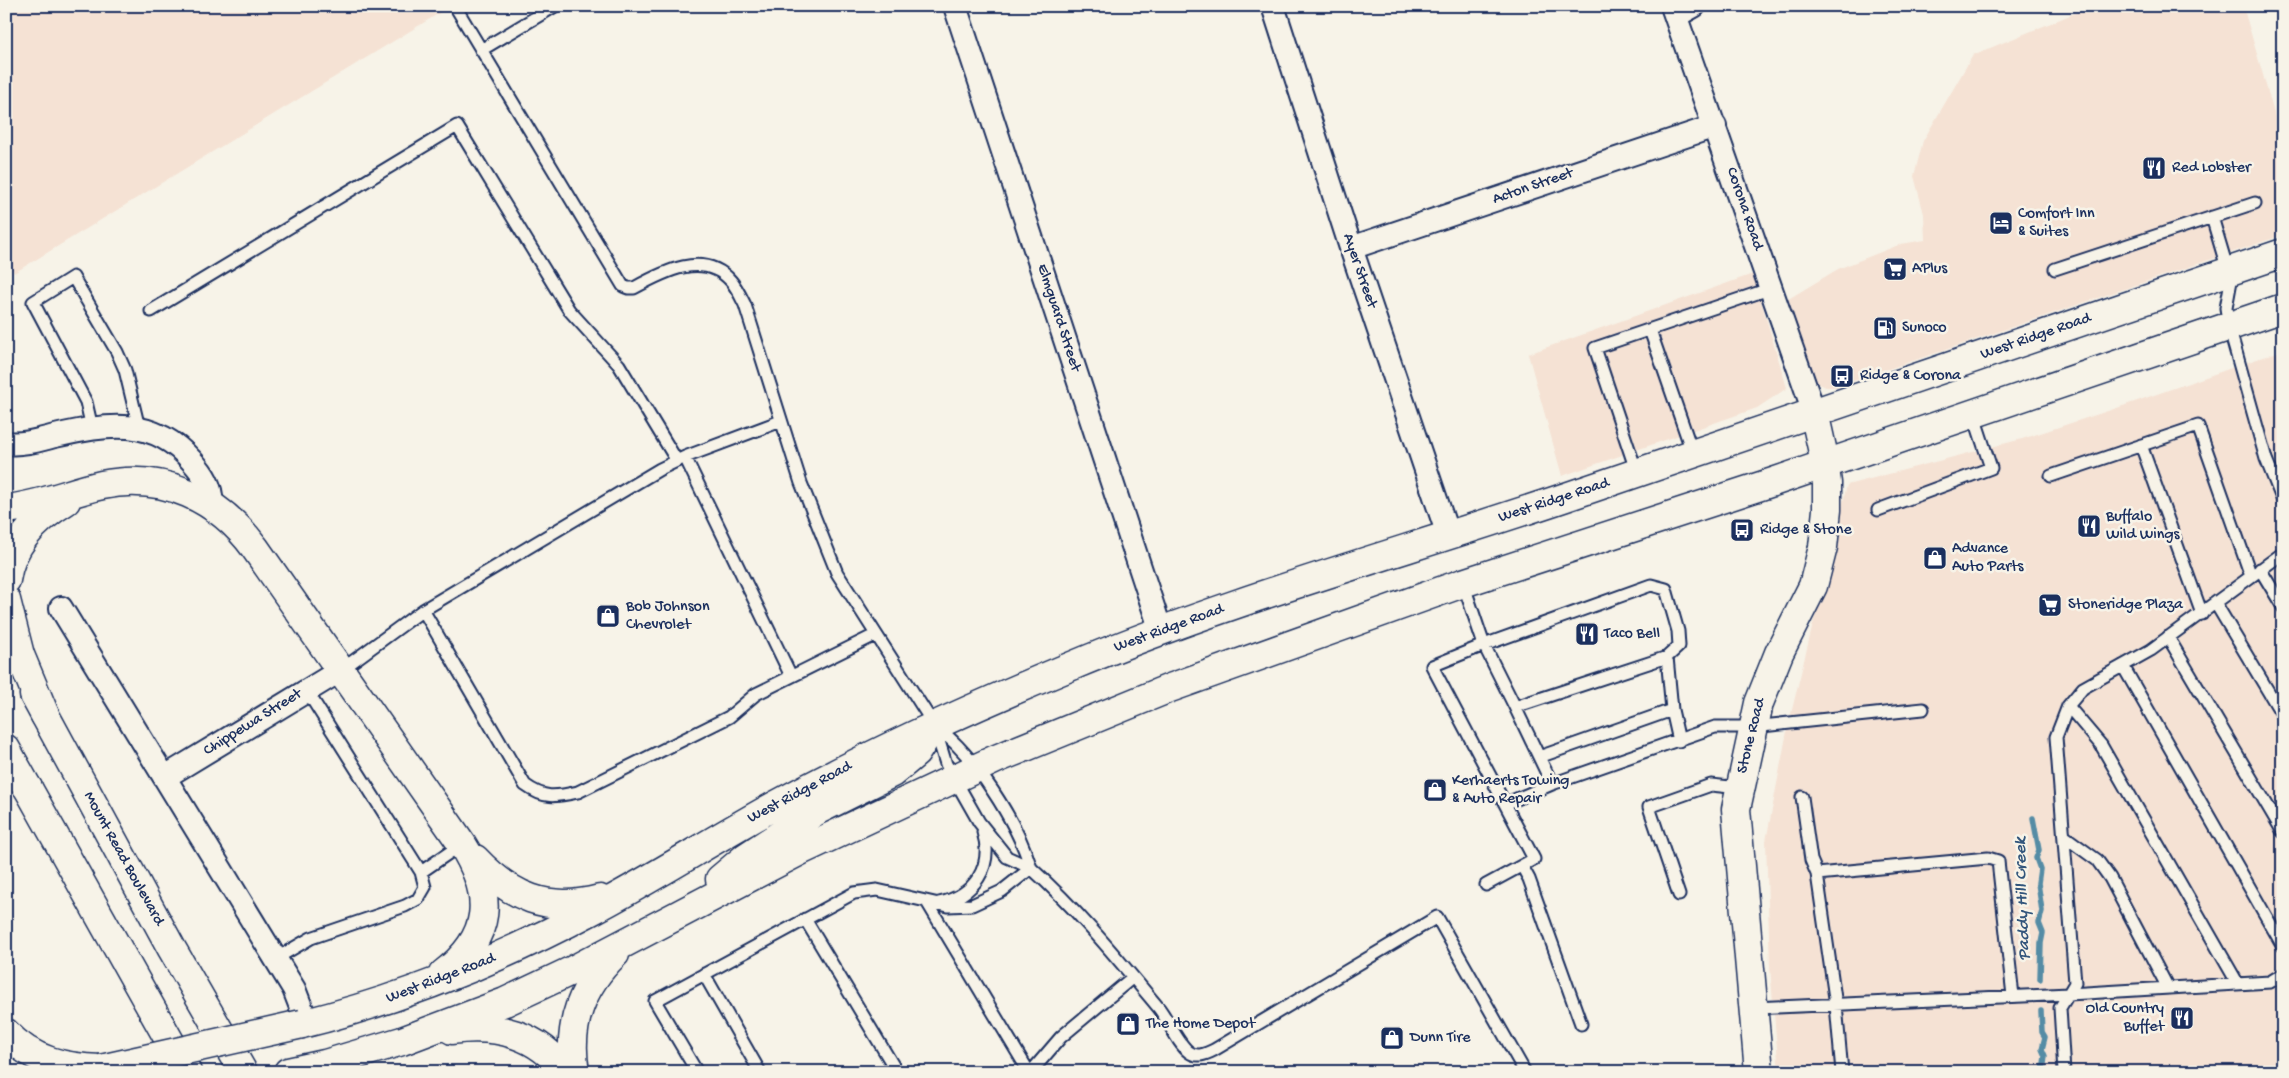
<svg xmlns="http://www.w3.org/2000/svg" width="2289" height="1078" viewBox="0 0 2289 1078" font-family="'Gochi Hand',sans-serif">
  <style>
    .built { fill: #f5e2d4 }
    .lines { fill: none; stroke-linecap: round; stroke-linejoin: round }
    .stream { stroke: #548ca5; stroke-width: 5.5 }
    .lane-casing { stroke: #1b2f5e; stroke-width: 15 }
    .street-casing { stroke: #1b2f5e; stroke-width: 26 }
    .secondary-casing { stroke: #1b2f5e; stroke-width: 31 }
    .highway-casing { stroke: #1b2f5e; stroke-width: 31 }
    .lane { stroke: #f7f3e8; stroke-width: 11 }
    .street { stroke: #f7f3e8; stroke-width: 22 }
    .secondary { stroke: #f7f3e8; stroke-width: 28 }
    .highway { stroke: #f7f3e8; stroke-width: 28 }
    .highway-bridge-casing { stroke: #1b2f5e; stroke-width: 31; stroke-linecap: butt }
    .highway-bridge { stroke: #f7f3e8; stroke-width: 28 }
    .labels { text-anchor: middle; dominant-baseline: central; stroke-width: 5; stroke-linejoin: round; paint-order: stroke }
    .poi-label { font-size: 16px; fill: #1b2f5e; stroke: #f7f3e8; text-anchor: start }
    .street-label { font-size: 16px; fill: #1b2f5e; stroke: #f7f3e8 }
    .water-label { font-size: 18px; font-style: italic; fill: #33567c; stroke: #f7f3e8 }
  </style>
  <rect width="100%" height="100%" fill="#f7f3e8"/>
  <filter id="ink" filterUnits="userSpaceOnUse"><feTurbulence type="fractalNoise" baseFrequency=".02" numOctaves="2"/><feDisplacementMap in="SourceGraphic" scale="10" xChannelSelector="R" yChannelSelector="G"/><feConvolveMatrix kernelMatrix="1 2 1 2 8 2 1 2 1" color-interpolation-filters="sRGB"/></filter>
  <g filter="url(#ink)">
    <path class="built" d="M6 6H451L14 273 6 259Z
      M2092 6H2243L2283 144V235L1836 387H1826L1817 383 1812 378 1785 301 1838 269 1901 244 1925 240 1924 214 1914 176 1923 141 1973 55Z
      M1753 274 1787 388 1757 408 1562 476 1528 354Z
      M2283 350V1072H1779L1770 967 1766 841 1788 726 1847 485 2022 439 2117 408Z"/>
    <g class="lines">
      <path class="stream" d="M2033 818 2039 850 2036 858 2040 869 2038 883 2042 911 2039 923 2043 933 2041 943 2040 979
        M2041 1011 2042 1032 2045 1037 2042 1049 2045 1056 2043 1072"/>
      <g class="lane-casing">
        <path id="lane" d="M455 6 623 286 628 288H634C663 272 704 250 731 281 737 288 741 297 745 305L801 483 837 573 934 725 946 764 979 822 1007 857 1031 868
          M481 50 555 6
          M2212 217 2231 281 2226 308 2229 327 2266 459 2283 501
          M2055 269 2255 203
          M151 311 457 126 569 310 619 365 677 461
          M1650 330 1693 454
          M92 428 86 402 33 302 73 277 117 352 125 370 139 428
          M2141 445 2202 614
          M685 457 791 676
          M1637 473 1595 348 1772 288
          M2051 476 2198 426 2251 576
          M1878 510 1991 468 1973 413
          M2260 569 2283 607
          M1463 583 1484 645 1432 666 1505 804 1552 784 1715 727H1752L1923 709
          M2216 604 2283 716
          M423 610 525 785C544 799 555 797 578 792L729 717 756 694 875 635
          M2168 637 2283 832
          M1667 657 1679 646 1678 631 1666 589 1651 585 1484 645 1515 707 1667 657 1672 710 1679 741
          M2123 666 2283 946
          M341 670 423 610 660 469 685 457 781 421
          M2068 706 2101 745 2238 984
          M1515 707 1552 784
          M935 726C974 754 1017 822 1031 868
          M1539 757 1672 710
          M1802 797 1811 860 1817 874
          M2064 836 2097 860 2110 878 2168 988
          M1522 866 1529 879 1581 1024
          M421 872 462 844
          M1486 885 1534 859 1505 804
          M1679 895 1649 807 1711 785 1740 788
          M927 902 1029 1072
          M939 903C974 896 994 867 983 832
          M805 919 897 1072
          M275 959 311 938 405 906 418 899 425 887 421 872 307 691
          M704 974 760 1072
          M1753 1008 2069 994 2270 982 2283 974
          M697 1072 655 1001 854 893 877 890 948 906 972 905 1002 891 1031 868C1078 910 1118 959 1158 1007 1168 1019 1177 1043 1189 1052 1197 1058 1206 1054 1214 1050L1437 917 1525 1072
          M1031 1072 1061 1037 1133 977
          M1842 1072 1836 1005 1817 874 1988 858 1998 861 2013 996
          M2064 1072 2060 1008 2075 983 2056 737 2068 706 2083 688 2151 650 2283 553"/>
      </g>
      <g class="street-casing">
        <path id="street" d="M955 6 1161 631
          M1273 6 1351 248 1448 535
          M1672 6 1814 412
          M1676 16 1694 6
          M1351 248 1715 126
          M6 443C23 445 39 440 55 436 107 424 153 416 192 461 203 473 213 487 211 505
          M61 608 294 989 307 1023
          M165 777 341 670"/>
      </g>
      <g class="secondary-casing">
        <path id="secondary" d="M34 695 172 949 243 1072
          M6 749 187 1072
          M1759 1072 1736 809 1759 703 1779 653 1813 586 1823 547 1827 510V483L1822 448 1814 412"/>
      </g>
      <g class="highway-casing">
        <path id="highway" d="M6 509C39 506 70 492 102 485 164 472 219 499 255 548L462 844C494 895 493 936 443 974
          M6 580C11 544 36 519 66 501
          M6 600 20 655 45 715
          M6 762 28 788
          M475 859C511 897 547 913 600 899
          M720 879 746 857 818 810 892 773 916 753 934 725
          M302 1024C403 999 499 960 591 911 654 878 714 839 776 805 871 753 968 709 1067 668 1228 600 1397 554 1563 498 1803 418 2042 333 2283 253
          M452 1030C496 1024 539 1034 565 1072
          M6 1033C32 1061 65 1068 101 1069
          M288 1072 325 1064 402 1041 505 1002 573 970 800 851 996 759 1170 688 1463 583 1773 482 2283 308
          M575 1072C567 1025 581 987 615 954"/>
      </g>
      <use href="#lane" class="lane"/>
      <use href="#street" class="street"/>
      <use href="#secondary" class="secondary"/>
      <use href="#highway" class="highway"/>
      <g class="highway-bridge-casing">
        <path id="highway-bridge" d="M101 1069 302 1024"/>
      </g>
      <use href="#highway-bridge" class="highway-bridge"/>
    </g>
  </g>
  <defs>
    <g id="restaurant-square" transform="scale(1.25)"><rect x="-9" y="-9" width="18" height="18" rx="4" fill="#1b2f5e" stroke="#f7f3e8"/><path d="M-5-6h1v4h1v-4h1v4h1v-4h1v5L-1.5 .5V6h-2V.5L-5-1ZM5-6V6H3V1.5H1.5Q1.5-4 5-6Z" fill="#fff"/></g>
    <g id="hotel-square" transform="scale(1.25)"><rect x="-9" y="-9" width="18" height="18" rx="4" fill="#1b2f5e" stroke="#f7f3e8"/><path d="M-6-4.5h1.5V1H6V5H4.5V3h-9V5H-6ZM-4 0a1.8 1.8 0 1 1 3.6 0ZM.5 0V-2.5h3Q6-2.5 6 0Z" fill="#fff"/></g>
    <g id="supermarket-square" transform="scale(1.25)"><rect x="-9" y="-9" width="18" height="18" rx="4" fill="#1b2f5e" stroke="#f7f3e8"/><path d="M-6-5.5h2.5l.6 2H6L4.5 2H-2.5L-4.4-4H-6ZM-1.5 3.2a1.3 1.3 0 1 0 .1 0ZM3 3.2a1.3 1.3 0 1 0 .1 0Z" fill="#fff"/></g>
    <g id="fuel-square" transform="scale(1.25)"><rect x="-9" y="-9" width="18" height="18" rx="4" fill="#1b2f5e" stroke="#f7f3e8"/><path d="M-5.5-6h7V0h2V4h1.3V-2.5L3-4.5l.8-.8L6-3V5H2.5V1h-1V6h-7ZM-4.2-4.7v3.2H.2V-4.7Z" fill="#fff"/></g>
    <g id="bus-square" transform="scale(1.25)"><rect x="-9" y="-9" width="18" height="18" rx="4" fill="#1b2f5e" stroke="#f7f3e8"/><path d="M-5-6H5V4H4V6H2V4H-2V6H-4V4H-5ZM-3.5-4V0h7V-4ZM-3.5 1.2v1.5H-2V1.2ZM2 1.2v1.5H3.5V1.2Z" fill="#fff"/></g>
    <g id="shop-square" transform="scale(1.25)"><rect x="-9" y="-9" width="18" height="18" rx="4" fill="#1b2f5e" stroke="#f7f3e8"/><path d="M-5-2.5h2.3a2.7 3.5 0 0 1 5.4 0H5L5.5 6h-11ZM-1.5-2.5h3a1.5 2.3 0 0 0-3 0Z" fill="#fff"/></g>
  </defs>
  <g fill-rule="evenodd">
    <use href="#restaurant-square" x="2154" y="168"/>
    <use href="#hotel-square" x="2001" y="223"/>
    <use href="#supermarket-square" x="1895" y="269"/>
    <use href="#fuel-square" x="1885" y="328"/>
    <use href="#bus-square" x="1842" y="376"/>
    <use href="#restaurant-square" x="2089" y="526"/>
    <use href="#bus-square" x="1742" y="530"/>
    <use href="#shop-square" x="1935" y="558"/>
    <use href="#supermarket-square" x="2050" y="605"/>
    <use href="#shop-square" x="608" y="616"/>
    <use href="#restaurant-square" x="1587" y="634"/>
    <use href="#shop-square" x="1435" y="790"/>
    <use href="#restaurant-square" x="2182" y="1018"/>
    <use href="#shop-square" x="1128" y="1024"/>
    <use href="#shop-square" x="1392" y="1038"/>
  </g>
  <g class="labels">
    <g class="poi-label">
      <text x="2172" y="168">Red Lobster</text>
      <text x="2018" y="214">Comfort Inn<tspan x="2018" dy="18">&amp; Suites</tspan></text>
      <text x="1912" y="269">APlus</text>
      <text x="1902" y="328">Sunoco</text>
      <text x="1860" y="376">Ridge &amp; Corona</text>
      <text x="2106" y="517">Buffalo<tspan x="2106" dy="18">Wild Wings</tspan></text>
      <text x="1760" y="530">Ridge &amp; Stone</text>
      <text x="1952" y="549">Advance<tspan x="1952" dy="18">Auto Parts</tspan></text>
      <text x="2068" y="605">Stoneridge Plaza</text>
      <text x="626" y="607">Bob Johnson<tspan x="626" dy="18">Chevrolet</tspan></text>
      <text x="1604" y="634">Taco Bell</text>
      <text x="1452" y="781">Kerhaerts Towing<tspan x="1452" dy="18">&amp; Auto Repair</tspan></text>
      <text x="2164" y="1009" text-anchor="end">Old Country<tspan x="2164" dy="18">Buffet</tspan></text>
      <text x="1146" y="1024">The Home Depot</text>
      <text x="1410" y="1038">Dunn Tire</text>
    </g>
    <g class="street-label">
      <text transform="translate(1533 187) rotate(-19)">Acton Street</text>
      <text transform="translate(1744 209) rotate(71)">Corona Road</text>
      <text transform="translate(1359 271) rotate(71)">Ayer Street</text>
      <text transform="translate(1058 318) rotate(72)">Elmguard Street</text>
      <text transform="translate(2036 337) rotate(-19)">West Ridge Road</text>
      <text transform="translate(1554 501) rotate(-18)">West Ridge Road</text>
      <text transform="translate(1169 629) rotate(-20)">West Ridge Road</text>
      <text transform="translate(253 723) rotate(-32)">Chippewa Street</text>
      <text transform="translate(1752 736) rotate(-76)">Stone Road</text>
      <text transform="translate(800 793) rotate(-28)">West Ridge Road</text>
      <text transform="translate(123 859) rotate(61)">Mount Read Boulevard</text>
      <text transform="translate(441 979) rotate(-21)">West Ridge Road</text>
    </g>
    <g class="water-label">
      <text transform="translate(2023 899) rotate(-92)">Paddy Hill Creek</text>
    </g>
  </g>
  <rect width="2289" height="1078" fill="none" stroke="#f7f3e8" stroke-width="25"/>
  <rect x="12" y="12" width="2264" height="1053" fill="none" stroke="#1b2f5e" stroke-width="2" filter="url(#ink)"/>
</svg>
